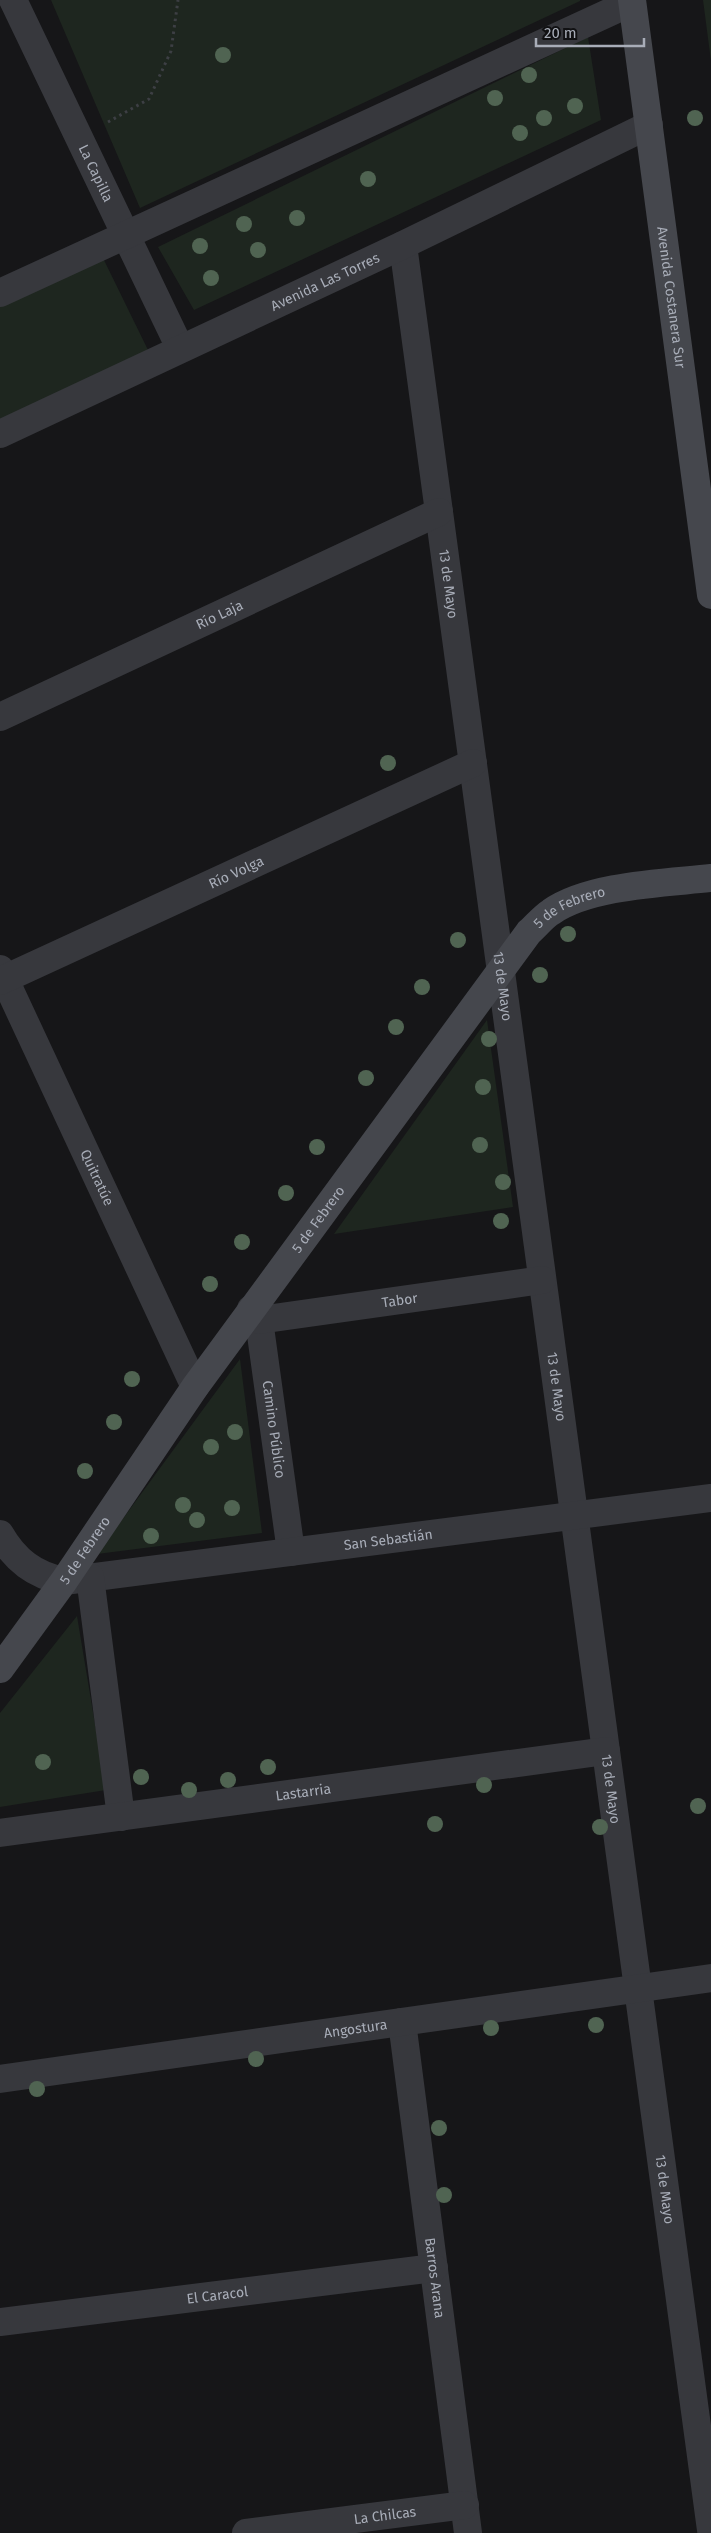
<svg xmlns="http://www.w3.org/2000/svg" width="711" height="2533" viewBox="0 0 711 2533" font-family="'Fira Sans',sans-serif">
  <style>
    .green { fill: #1e261f }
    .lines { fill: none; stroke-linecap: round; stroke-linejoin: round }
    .path { stroke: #3d3f44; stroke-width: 3; stroke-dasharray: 2.5 4; stroke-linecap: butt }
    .street { stroke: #37383d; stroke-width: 28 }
    .secondary { stroke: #45474d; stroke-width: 28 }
    .tree { fill: #506452 }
    .labels { text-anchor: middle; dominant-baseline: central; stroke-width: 4.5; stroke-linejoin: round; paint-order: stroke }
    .street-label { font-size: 14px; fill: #a8adb8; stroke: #111113 }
  </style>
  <rect width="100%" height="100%" fill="#161618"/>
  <path class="green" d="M51 0H580V1L140 208Z
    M703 0H711V61Z
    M588 37 601 120 194 310 158 247Z
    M102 256 148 350 0 422V304Z
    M487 1020 513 1207 334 1234Z
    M240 1359 262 1533 97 1554Z
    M77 1616 106 1790 0 1807V1713Z"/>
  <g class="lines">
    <path class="path" d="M108 122 149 99 171 51 178 0"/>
    <g class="street">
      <path id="s1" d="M13 0 180 348"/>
      <path id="s2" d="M403 245 711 2530"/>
      <path d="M0 293 632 2"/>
      <path id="s3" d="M0 434 403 245 649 125"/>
      <path id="s4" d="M0 717 439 512"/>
      <path id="s5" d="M0 969 195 1387"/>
      <path id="s6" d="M0 981 473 763"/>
      <path id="s7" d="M251 1309 259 1320 291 1552"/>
      <path id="s8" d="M259 1320 542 1280"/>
      <path id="s9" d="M0 1534C15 1560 34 1575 64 1581L711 1498"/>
      <path d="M90 1577 121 1817"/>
      <path id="s10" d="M0 1833 606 1751"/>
      <path id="s11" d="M402 2022 468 2533"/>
      <path id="s12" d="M0 2079 711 1978"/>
      <path id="s13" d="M0 2322 434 2268"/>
      <path id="s14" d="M246 2533 465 2505"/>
    </g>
    <g class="secondary">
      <path id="s15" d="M632 0 711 595"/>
      <path id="s16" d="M0 1669 64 1581 195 1387 529 932C536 926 543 917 551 912 589 885 666 883 711 878"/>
    </g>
  </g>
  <g class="tree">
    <circle cx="223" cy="55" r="8"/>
    <circle cx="529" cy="75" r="8"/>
    <circle cx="495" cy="98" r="8"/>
    <circle cx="575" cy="106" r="8"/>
    <circle cx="544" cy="118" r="8"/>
    <circle cx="695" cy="118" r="8"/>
    <circle cx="520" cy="133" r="8"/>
    <circle cx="368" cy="179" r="8"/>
    <circle cx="297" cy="218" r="8"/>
    <circle cx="244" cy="224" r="8"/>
    <circle cx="200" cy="246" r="8"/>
    <circle cx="258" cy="250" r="8"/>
    <circle cx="211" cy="278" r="8"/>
    <circle cx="388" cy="763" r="8"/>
    <circle cx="568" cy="934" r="8"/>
    <circle cx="458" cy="940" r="8"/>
    <circle cx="540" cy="975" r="8"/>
    <circle cx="422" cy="987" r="8"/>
    <circle cx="396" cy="1027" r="8"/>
    <circle cx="489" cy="1039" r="8"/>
    <circle cx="366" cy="1078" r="8"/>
    <circle cx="483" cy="1087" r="8"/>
    <circle cx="480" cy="1145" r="8"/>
    <circle cx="317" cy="1147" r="8"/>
    <circle cx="503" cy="1182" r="8"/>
    <circle cx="286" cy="1193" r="8"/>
    <circle cx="501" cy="1221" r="8"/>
    <circle cx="242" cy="1242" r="8"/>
    <circle cx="210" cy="1284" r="8"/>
    <circle cx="132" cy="1379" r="8"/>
    <circle cx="114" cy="1422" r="8"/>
    <circle cx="235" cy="1432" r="8"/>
    <circle cx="211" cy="1447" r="8"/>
    <circle cx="85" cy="1471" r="8"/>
    <circle cx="183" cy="1505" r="8"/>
    <circle cx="232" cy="1508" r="8"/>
    <circle cx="197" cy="1520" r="8"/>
    <circle cx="151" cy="1536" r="8"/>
    <circle cx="43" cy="1762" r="8"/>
    <circle cx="268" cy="1767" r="8"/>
    <circle cx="141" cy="1777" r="8"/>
    <circle cx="228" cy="1780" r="8"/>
    <circle cx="484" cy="1785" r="8"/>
    <circle cx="189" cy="1790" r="8"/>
    <circle cx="698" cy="1806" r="8"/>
    <circle cx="435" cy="1824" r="8"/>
    <circle cx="600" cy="1827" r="8"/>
    <circle cx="596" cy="2025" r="8"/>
    <circle cx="491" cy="2028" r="8"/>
    <circle cx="256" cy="2059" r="8"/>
    <circle cx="37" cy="2089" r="8"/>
    <circle cx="439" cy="2128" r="8"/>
    <circle cx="444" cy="2195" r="8"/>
  </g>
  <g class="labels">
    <g class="street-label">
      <text stroke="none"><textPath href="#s1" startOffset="192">La Capilla</textPath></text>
      <text stroke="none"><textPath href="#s3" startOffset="359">Avenida Las Torres</textPath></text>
      <text stroke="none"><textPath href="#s15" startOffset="300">Avenida Costanera Sur</textPath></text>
      <text stroke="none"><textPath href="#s2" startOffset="342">13 de Mayo</textPath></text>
      <text stroke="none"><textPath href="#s4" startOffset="242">Río Laja</textPath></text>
      <text stroke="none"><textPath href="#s6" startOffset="260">Río Volga</textPath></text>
      <text stroke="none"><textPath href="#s16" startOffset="956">5 de Febrero</textPath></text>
      <text stroke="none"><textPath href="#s2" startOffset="748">13 de Mayo</textPath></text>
      <text stroke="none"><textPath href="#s5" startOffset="230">Quitratúe</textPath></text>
      <text stroke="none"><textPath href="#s16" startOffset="551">5 de Febrero</textPath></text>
      <text stroke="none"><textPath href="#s8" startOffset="142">Tabor</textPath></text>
      <text stroke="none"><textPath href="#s2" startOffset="1152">13 de Mayo</textPath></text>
      <text stroke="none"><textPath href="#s7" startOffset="124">Camino Público</textPath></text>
      <text stroke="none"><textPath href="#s9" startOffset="409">San Sebastián</textPath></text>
      <text stroke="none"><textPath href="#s16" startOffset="146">5 de Febrero</textPath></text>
      <text stroke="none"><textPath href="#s2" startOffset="1558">13 de Mayo</textPath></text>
      <text stroke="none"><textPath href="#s10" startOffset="306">Lastarria</textPath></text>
      <text stroke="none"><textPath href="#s12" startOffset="359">Angostura</textPath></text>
      <text stroke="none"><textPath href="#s2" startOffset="1962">13 de Mayo</textPath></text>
      <text stroke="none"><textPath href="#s11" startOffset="258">Barros Arana</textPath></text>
      <text stroke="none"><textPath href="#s13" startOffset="219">El Caracol</textPath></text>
      <text stroke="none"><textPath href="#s14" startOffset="140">La Chilcas</textPath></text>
    </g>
  </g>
  <path d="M536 38v8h108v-8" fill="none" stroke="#a8adb8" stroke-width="2.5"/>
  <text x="544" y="38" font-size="15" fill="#a8adb8" stroke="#111113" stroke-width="4" paint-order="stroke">20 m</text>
</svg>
